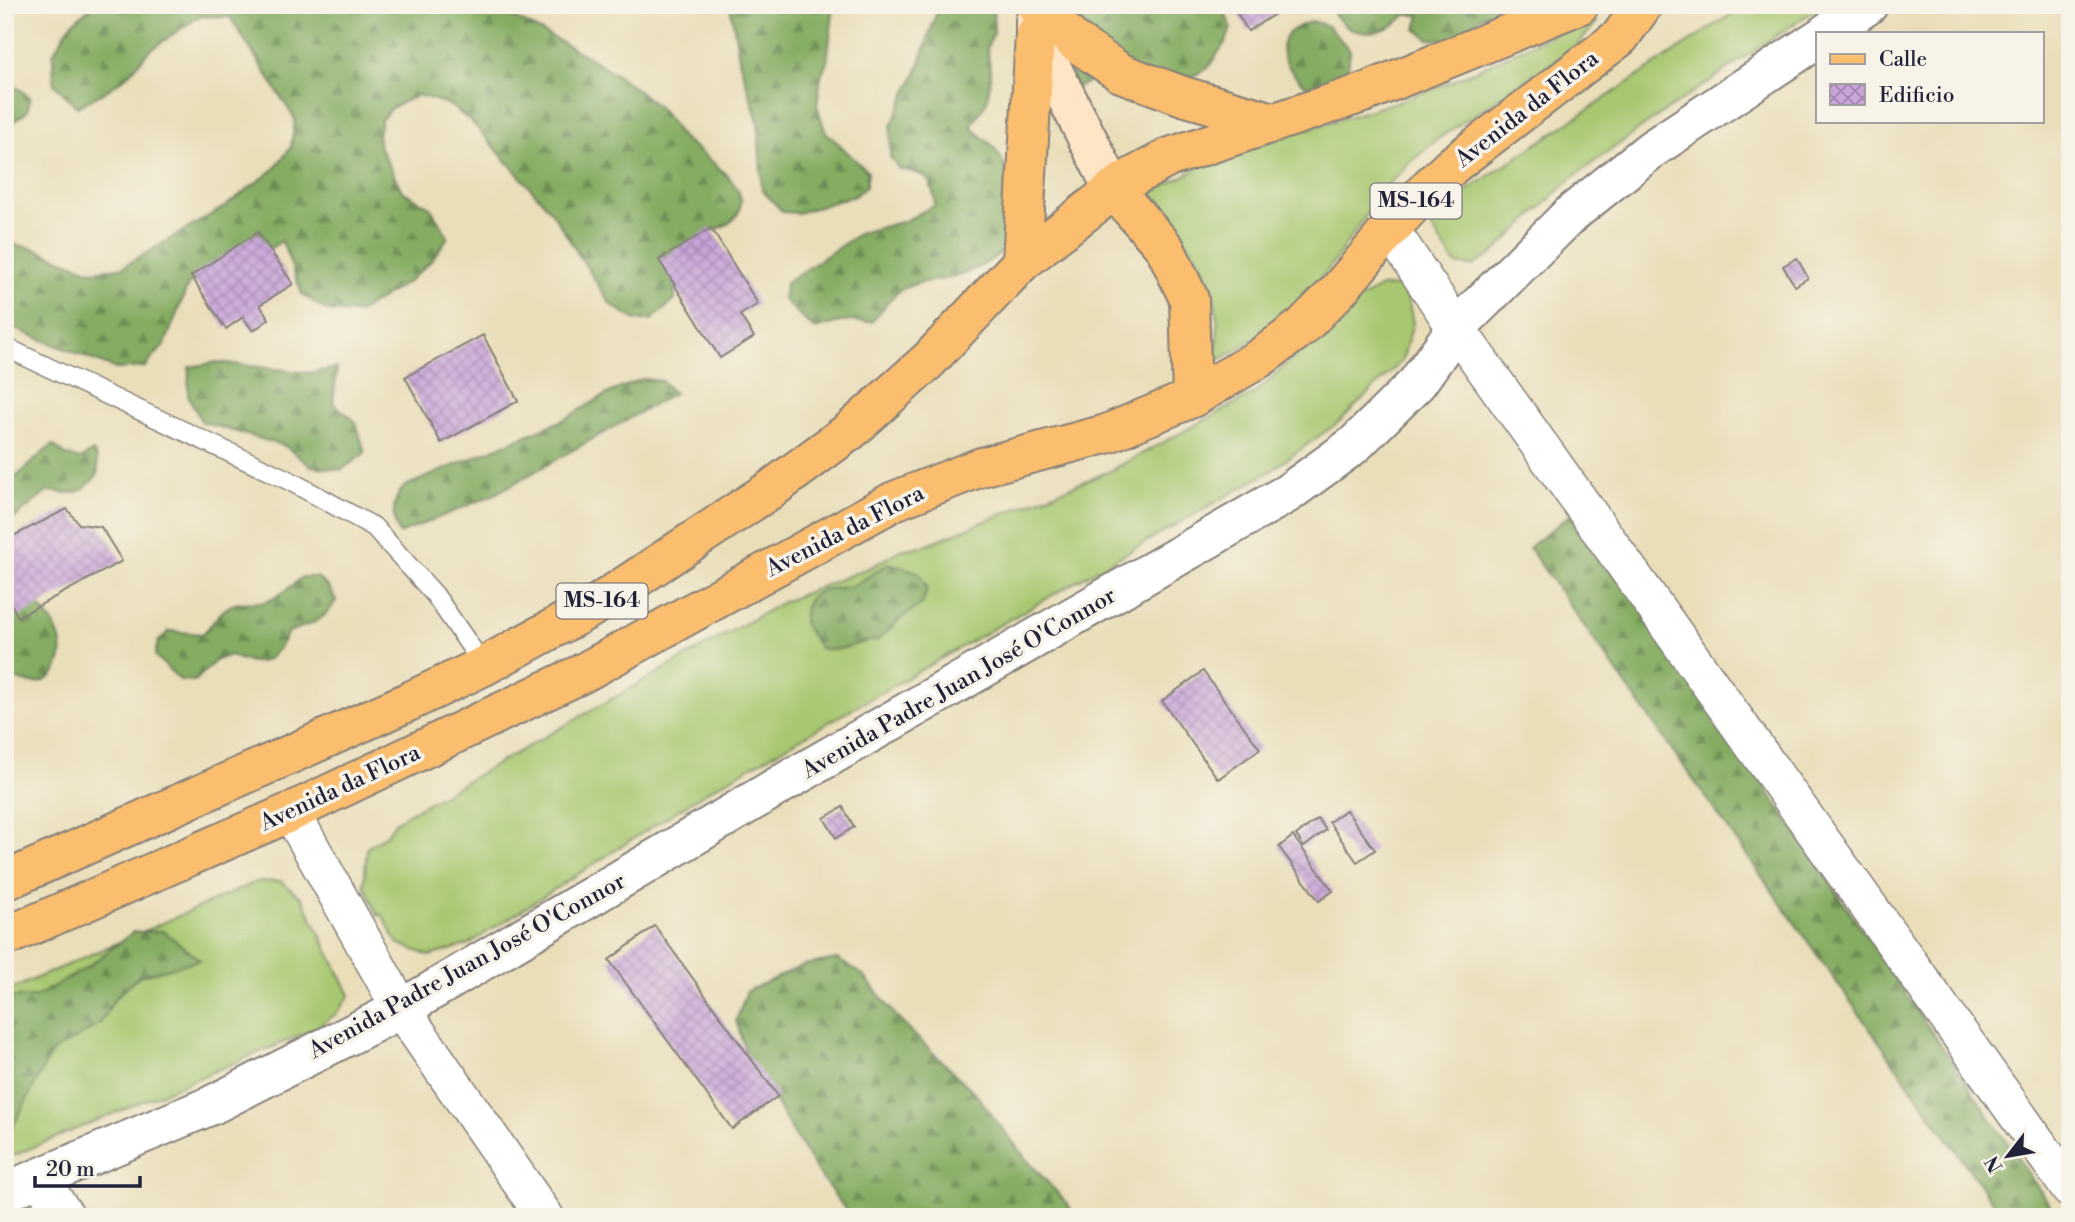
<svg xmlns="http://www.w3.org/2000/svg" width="2075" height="1222" viewBox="0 0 2075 1222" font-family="'Libre Bodoni',serif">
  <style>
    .grass { fill: #a7c76f; stroke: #647455; stroke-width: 2 }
    .forest { fill: url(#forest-firs); stroke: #54674e; stroke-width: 2 }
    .building { fill: url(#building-cross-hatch) }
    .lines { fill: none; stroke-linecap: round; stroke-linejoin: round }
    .service-casing { stroke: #86807a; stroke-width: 21 }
    .minor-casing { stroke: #86807a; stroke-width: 40 }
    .tertiary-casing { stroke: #86807a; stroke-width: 42 }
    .secondary-casing { stroke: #86807a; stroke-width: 42 }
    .primary-casing { stroke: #86807a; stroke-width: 42 }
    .service { stroke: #fff; stroke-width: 18 }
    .minor { stroke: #fff; stroke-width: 37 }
    .tertiary { stroke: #fff; stroke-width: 38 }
    .secondary { stroke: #fde5c5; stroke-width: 38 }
    .primary { stroke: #fbbd6e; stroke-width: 38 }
    .labels { text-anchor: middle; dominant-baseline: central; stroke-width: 7; stroke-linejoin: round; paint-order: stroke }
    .shield { fill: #f7f3e8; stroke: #62616f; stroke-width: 2 }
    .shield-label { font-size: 21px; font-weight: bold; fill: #22223b }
    .street-label { font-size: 23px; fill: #22223b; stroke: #f7f3e8 }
  </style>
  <defs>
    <pattern id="forest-firs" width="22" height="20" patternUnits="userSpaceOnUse" patternTransform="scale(1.75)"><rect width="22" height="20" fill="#85ac62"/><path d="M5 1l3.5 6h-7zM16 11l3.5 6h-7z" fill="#6c8c52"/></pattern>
    <pattern id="building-cross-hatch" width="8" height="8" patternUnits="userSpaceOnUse" patternTransform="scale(1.75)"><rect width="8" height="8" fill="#c8a4d8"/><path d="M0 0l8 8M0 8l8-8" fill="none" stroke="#a285b0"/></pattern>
  </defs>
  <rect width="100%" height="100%" fill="#f7f3e8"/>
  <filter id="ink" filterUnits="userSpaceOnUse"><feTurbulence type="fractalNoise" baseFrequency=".0143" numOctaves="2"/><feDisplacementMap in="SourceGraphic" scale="14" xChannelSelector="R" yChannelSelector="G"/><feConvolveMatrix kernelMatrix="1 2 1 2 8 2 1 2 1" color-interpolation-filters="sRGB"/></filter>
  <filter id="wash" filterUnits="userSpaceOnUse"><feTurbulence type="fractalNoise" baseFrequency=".00686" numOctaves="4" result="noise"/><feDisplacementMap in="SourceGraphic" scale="28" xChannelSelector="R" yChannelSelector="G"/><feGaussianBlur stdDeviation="1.57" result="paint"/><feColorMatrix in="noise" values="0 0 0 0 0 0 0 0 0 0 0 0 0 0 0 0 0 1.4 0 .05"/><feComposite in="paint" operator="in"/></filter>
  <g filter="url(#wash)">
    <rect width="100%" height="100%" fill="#eadeb9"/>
    <path class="grass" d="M1745 5H1822L1655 118 1572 178 1491 255 1472 266 1455 264 1429 224 1436 211Z
      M1597 22 1577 46 1439 138 1408 164 1386 187 1328 270 1304 297 1277 322 1247 344 1214 363C1228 290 1199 235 1133 202L1223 155 1393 103 1451 82 1562 30Z
      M1405 286 1413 323 1402 361 1340 421 1269 472 708 791 467 945 429 956 397 943 382 914 378 916 364 885 367 848 387 834 396 821 783 602 873 566 900 550 923 546 1110 471 1255 393 1354 302 1381 287Z
      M280 881 302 898 350 995 337 1013 315 1029 5 1159V992L256 882Z"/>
    <path class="forest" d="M93 5H494L503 12C558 40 615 67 661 110 670 118 674 131 684 139 699 152 740 179 741 201 741 227 711 229 695 239 687 244 680 249 673 254L675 300 651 320H636L611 305 551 211 472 122 448 104 418 95 391 108 381 120 378 134 380 148 402 191 430 207 448 237 431 261 409 281 358 313 327 311 302 294 282 241 269 249 239 252 188 285 165 344 145 367 116 369 5 325V243L32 248 91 271 121 268 224 207 273 170 291 147 295 119 230 17 200 16 149 51 128 75 105 92 77 107 54 84 53 54 70 25Z
      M730 5H834L827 62 821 76 817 105 825 131 868 172 866 187 854 196 798 213 783 212 762 190 758 121 740 63Z
      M939 5H993L994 32 987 47 991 74 987 101 971 127C979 136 990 142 995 149 1016 176 1012 207 1013 239 996 260 975 272 949 278 932 282 916 281 901 290 889 298 881 311 872 322L844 321 814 329 783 299 786 283 860 233 905 221 935 205C933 178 926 173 899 169L890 157 891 126 918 69Z
      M1054 5H1095L1110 10 1117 5H1217L1225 13 1231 28 1226 41 1208 68 1182 82 1103 77 1075 88Z
      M1330 5H1505L1483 16 1459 34 1445 40 1429 39 1416 29 1420 15H1405C1382 40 1343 39 1330 5Z
      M1312 21 1328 26 1350 50 1348 69 1336 79 1308 87C1294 77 1273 53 1287 35 1293 28 1304 24 1312 21Z
      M5 88H18L30 98 27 112 5 127Z
      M218 362 309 373 337 368 333 403 356 422 365 453 341 470 311 466 285 446 202 422 188 396 189 367Z
      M642 379 662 381 674 393 495 494 399 534C391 516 391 500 405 486L563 420 609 393Z
      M53 445 66 455 81 459 93 451 97 459 98 474C81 496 74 494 48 491L13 519 5 520V484C24 475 35 456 53 445Z
      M1576 510 2058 1217H2003L1529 548Z
      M889 563 918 572 927 588 923 603 899 620 878 640C855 641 843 654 820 648L804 625V611L810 597 822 590 853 586Z
      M302 577H317L328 587 336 600C324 622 311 624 288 632 273 662 262 670 230 655L216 660 195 681 180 680 155 656 158 642 169 631 202 634C213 625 218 612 230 606 240 600 253 604 264 602 278 599 291 586 302 577Z
      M20 592C42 604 70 636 59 664 50 689 22 687 5 672V595Z
      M163 931 200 960 139 976 116 997 100 1024 51 1053 9 1134 5 1133V997H35L86 968 133 932Z
      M837 959 863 975 901 1022 974 1092 1027 1160 1068 1204 1075 1217H851L816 1170 747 1056 736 1021 747 991 804 965Z"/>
    <g id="blocks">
      <path class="building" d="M1232 5H1289L1248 31Z
        M711 228 758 304 740 315 754 337 720 358 659 260Z
        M258 232 293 284 260 305 269 319 253 331 243 317 226 329 191 276Z
        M1797 258 1808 278 1795 286 1783 266Z
        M483 335 518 401 441 443 405 377Z
        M67 509 79 524 101 527 122 561 18 617 5 593V540Z
        M1203 671 1260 749 1218 779 1162 701Z
        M843 807 854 827 836 838 824 818Z
        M1346 810 1375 850 1357 862 1329 822Z
        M1318 819 1326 830 1304 847 1296 835Z
        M1293 836 1333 891 1319 901 1279 847Z
        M655 926 778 1096 732 1129 609 960Z"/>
    </g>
  </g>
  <g filter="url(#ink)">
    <use href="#blocks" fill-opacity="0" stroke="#86807a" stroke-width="2"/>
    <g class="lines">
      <g class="service-casing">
        <path id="service" d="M5 347 290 481 374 527 435 595 484 666"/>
      </g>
      <g class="minor-casing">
        <path id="minor" d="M1390 229 1456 328 2070 1189
          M291 812 401 1009 545 1217
          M39 1178 66 1217"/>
      </g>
      <g class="tertiary-casing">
        <path id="tertiary" d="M1826 33 1868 5
          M5 1192 212 1105 401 1009 780 785 1288 493 1354 445 1417 383 1456 328 1571 214 1652 149 1818 39"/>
      </g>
      <g class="secondary-casing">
        <path id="secondary" d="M1035 21V35L1113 189"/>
      </g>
      <g class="primary-casing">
        <path id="primary" d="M1036 5 1074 41 1121 73 1183 96 1273 122
          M1113 189 1165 248 1189 299 1192 398
          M1022 262 1035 35
          M5 881 408 702 484 666 596 605 770 490 850 431 928 361 1022 262 1125 181 1170 157 1366 92 1579 5
          M5 937 291 812 581 674 894 501 981 467 1106 434 1192 398 1260 358 1302 327 1338 291 1390 229 1429 187 1454 164 1620 37 1643 5"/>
      </g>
      <use href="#service" class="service"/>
      <use href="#minor" class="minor"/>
      <use href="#tertiary" class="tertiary"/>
      <use href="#secondary" class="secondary"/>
      <use href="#primary" class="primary"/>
    </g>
  </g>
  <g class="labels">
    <g class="shield">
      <rect x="1370.5" y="183.5" width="91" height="35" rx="5"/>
      <rect x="556.5" y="583.5" width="91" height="35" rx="5"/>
    </g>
    <g class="shield-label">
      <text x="1416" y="201">MS-164</text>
      <text x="602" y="601">MS-164</text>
    </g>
    <g class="street-label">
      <text transform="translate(1527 109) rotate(-38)">Avenida da Flora</text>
      <text transform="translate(845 531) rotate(-27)">Avenida da Flora</text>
      <text transform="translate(959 683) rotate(-30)">Avenida Padre Juan José O'Connor</text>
      <text transform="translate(340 788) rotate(-25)">Avenida da Flora</text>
      <text transform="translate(467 966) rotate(-29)">Avenida Padre Juan José O'Connor</text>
    </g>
  </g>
  <rect width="2075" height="1222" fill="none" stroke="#f7f3e8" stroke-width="28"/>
  <rect x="1816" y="32" width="228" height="91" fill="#f7f3e8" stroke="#a29fa3" stroke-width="2"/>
  <rect x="1830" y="54" width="35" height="10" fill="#fbbd6e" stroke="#a29fa3" stroke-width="2"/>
  <text x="1879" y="66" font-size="21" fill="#22223b">Calle</text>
  <rect x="1830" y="84" width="35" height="21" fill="url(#building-cross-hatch)" stroke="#a29fa3" stroke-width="2"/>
  <text x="1879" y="102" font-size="21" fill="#22223b">Edificio</text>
  <g transform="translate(2008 1156) rotate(239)" stroke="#f7f3e8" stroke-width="5" paint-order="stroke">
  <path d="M0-5L12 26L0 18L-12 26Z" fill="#22223b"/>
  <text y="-10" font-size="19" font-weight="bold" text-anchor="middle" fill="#22223b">N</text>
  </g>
  <path d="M35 1176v10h105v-10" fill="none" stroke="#22223b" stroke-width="3.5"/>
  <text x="46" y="1176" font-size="21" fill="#22223b" stroke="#f7f3e8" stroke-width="5" paint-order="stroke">20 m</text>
</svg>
